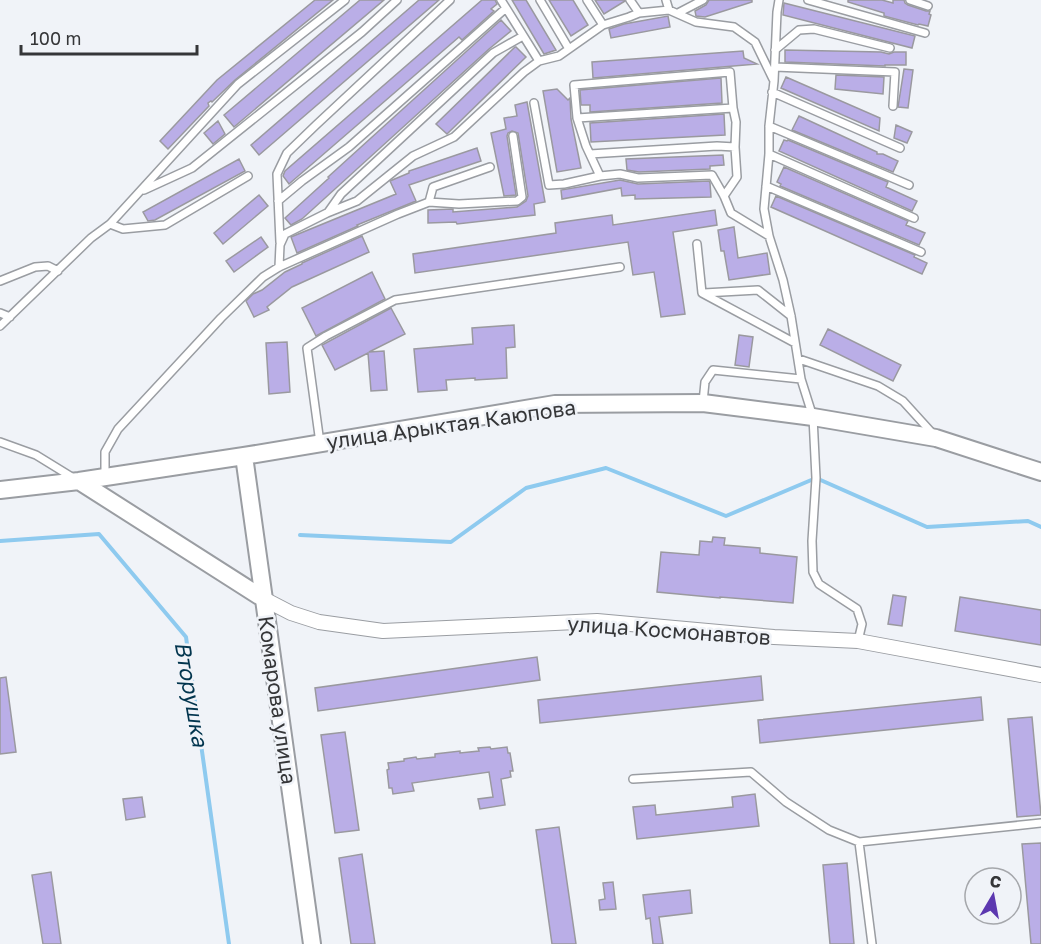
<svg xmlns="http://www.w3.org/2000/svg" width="1041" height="944" viewBox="0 0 1041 944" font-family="'Golos Text',sans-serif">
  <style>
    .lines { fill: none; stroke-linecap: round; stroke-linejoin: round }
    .stream { stroke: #8ecaef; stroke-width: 4 }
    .building { fill: #baaee7; stroke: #9a999f; stroke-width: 1.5 }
    .service-casing { stroke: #9a9da2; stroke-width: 10 }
    .minor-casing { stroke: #9a9da2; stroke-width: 16 }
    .tertiary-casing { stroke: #9a9da2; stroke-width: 20 }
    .service { stroke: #fff; stroke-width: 7 }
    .minor { stroke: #fff; stroke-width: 14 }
    .tertiary { stroke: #fff; stroke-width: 16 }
    .labels { text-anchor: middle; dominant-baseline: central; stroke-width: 5; stroke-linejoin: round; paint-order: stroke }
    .street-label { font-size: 21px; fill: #353638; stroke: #f0f3f8 }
    .water-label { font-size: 22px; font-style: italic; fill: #02354e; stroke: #f0f3f8 }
  </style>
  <rect width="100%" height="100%" fill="#f0f3f8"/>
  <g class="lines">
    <path class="stream" d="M300 535 451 542 526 488 606 468 726 516 816 478 927 527 1028 521 1041 527
      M0 541 99 534 186 637 229 944"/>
  </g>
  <path class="building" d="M315 0H333L235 80 212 102 211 101 208 103 209 106 168 149 160 141 217 80Z
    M360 0H384L234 127 224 115Z
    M419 0H439L259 155 251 145Z
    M482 0H495L497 4 491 9 494 11 462 40 459 37 289 184 283 176 285 171Z
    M512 0H526L556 50 544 54Z
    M549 0H573L588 25 571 36Z
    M595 0H624L625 1 604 14Z
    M709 0H752V2L705 17 696 16 695 11 706 5Z
    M848 0H882L893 3V0H904L905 3 908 5 926 11H930L929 14 931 15 928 26 919 24 918 25 884 16V13L848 2Z
    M784 3 915 36 912 48 783 15Z
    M668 16 670 27 611 38 609 29 624 24Z
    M501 20 511 31 489 49 302 219 291 225 285 218 329 178 328 177Z
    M515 47H516L526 57 447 134 436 124Z
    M785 50 881 52 889 54 894 52H906V65H885V66L785 62Z
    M743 51 744 58 757 64 593 78 592 62Z
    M904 69 913 70 908 108 898 107Z
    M836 75 884 77 883 94 835 89Z
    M786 77 880 118 879 131 781 88Z
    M721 78 722 103 590 112V105H581L580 90Z
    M557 89 568 100 570 98 571 119 581 168 557 172 543 91Z
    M527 102 545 202 534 204 535 215 457 224 456 222 428 223V210L453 209V212L517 207 526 201 528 196 518 133 512 131 508 133 507 136 516 195 504 196 491 133 506 129 504 118 517 116 515 105Z
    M724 114 725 135 591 142 590 123Z
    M799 116 877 152V154H883L898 161 893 172 792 130Z
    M218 121 225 134 213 144 204 133Z
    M896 125 912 132 907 143 894 138Z
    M784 140 787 141 788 140 888 182 886 187 917 201 912 211 779 151Z
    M477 148 481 161 409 185 416 201 357 225 358 226 297 253 291 237 396 194 390 181 409 173V171Z
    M723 155 724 165 710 166V169L639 172 627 170 626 159Z
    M239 159 245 171 155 220 148 221 143 212Z
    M784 167 908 221 906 225 925 233 919 245 780 186 781 184 777 182Z
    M620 180 638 184 709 181 710 183 711 197 635 199V195L622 196 621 188 562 199 561 190Z
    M259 195 268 206 223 244 214 233Z
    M776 196 915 255 914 257 927 263 922 274 771 207Z
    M715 210 717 225 673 232 685 314 661 317 654 272 633 275 628 242 415 273 413 254 556 233 555 223 612 215 613 225Z
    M734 227 738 258 767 253 770 274 729 280 724 251H721L718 230Z
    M362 236 369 252 292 287 267 307 269 310 254 317 246 301 253 294 262 290 285 272 302 264V263Z
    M261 237 268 247 234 272 226 261Z
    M372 272 385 299 316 336 302 308Z
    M391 308 405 334 369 352 384 351 387 390 371 391 368 353 335 370 322 345Z
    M514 325 515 347 506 348 507 378 475 380V378L446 380 447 390 418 392 414 349 473 344 472 328Z
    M828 329 901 365 893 381 820 345Z
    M739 335 753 337 749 367 735 365Z
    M287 342 290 392 269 394 266 343Z
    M713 537 725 538 724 545 760 548V553L797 557 793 603 720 597V598L657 592 661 552 699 555 700 541 712 542Z
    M893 595 906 597 902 626 888 624Z
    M960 597 1041 610V645L955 631Z
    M537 657 540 680 318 711 315 688Z
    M761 676 763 700 540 723 538 700Z
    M6 677 16 752 0 754V678Z
    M981 697 983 720 760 743 758 720Z
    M1032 717 1041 815 1017 817 1008 719Z
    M345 732 359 830 335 833 321 735Z
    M490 747 491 749 507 747 508 753H510L513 771H510L511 777 501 779 505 805 480 809 478 799 493 797 489 772 412 783 414 791 393 794 392 788H389L387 770 389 769 388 763 404 761V759L416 757 417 759 435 757V754L460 751V753L479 751 478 748Z
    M755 794 759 826 637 839 633 807 655 805 656 815 733 807 732 797Z
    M142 797 145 817 126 820 123 799Z
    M559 827 576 944H552L536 830Z
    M1041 843V944H1031L1022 844Z
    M362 854 375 944H351L339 858Z
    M847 863 854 944H830L823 865Z
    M51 872 61 944H43L32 875Z
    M613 882 616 909 600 910 599 900 605 899 603 883Z
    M690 890 692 913 659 917 663 944H653L650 918 646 919 643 895Z"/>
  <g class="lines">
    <g class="service-casing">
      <path id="service" d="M501 0 539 61
        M540 0 569 49
        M587 0 603 25
        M630 0 639 13
        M666 0 669 10
        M779 0 777 12 774 81 769 126V154L764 209 769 236 783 280 791 316 801 379 813 417 816 478 812 541 813 572 819 584 857 609 862 624 858 641
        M808 0 925 33
        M910 0 928 6
        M678 13 703 0
        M775 50 799 30 814 29 890 48
        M775 67 895 72 893 106
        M772 92 900 148
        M534 103 549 185 564 184 600 176 620 174 638 178 712 175 724 196 731 213 769 236
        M577 118 733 108
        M769 126 909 185
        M590 154 717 146 735 147
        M769 154 914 218
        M600 176 586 146 577 118 574 85 730 72 733 108 736 122 735 147 737 177 724 196
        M766 186 921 252
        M144 190 192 168 362 32 397 0
        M278 201 302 181 349 147 506 8
        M429 202 433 187 490 167
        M329 211 341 194 493 53 523 36
        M110 224 123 229 165 225 248 176
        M280 242 277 174 287 153 316 125 450 0
        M697 244 702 293 795 343
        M279 267 280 245 285 234 327 213 357 201 413 156 454 137 524 72 539 61 559 56 603 25 629 17 639 13 669 10 696 22 734 27 755 42 773 79
        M0 281 35 267 48 266 58 271
        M704 293 758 290 791 316
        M0 313 10 317
        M0 326 91 238 110 224 238 84 345 0
        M799 359 878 386 903 401 933 434
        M703 402 705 382 713 370 801 379
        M0 442 36 455 75 479
        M320 443 307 348 326 336 395 300 620 267
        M105 477V452L118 429 221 318 263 277 279 267 398 214 429 202 459 204 517 201 522 197 513 136
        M633 779 751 772 786 802 829 830 859 842 1041 823
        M859 842 872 944"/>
    </g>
    <g class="minor-casing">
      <path id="minor" d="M264 599 291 613 319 622 383 631 597 621 774 637 858 641 1041 675"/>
    </g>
    <g class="tertiary-casing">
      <path id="tertiary" d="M244 456 312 944
        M79 481 264 599
        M0 490 79 481 244 456 555 404 703 403 813 417 936 438 1041 472"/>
    </g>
    <use href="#service" class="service"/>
    <use href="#minor" class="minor"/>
    <use href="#tertiary" class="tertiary"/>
  </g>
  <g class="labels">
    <g class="street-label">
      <text transform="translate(451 424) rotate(-8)">улица Арыктая Каюпова</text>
      <text transform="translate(669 630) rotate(4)">улица Космонавтов</text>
      <text transform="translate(278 700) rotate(82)">Комарова улица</text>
    </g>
    <g class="water-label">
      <text transform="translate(192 694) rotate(80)">Вторушка</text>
    </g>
  </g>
  <g transform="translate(993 896) rotate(10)"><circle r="28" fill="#f0f3f8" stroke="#a5a7ab" stroke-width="1.5"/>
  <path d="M0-4.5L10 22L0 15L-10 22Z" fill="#5c38b0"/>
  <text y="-9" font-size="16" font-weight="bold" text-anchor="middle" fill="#353638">С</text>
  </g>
  <path d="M21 45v9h176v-9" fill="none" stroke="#353638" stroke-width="3"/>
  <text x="30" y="45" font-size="18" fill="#353638" stroke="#f0f3f8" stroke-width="4.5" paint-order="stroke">100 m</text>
</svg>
